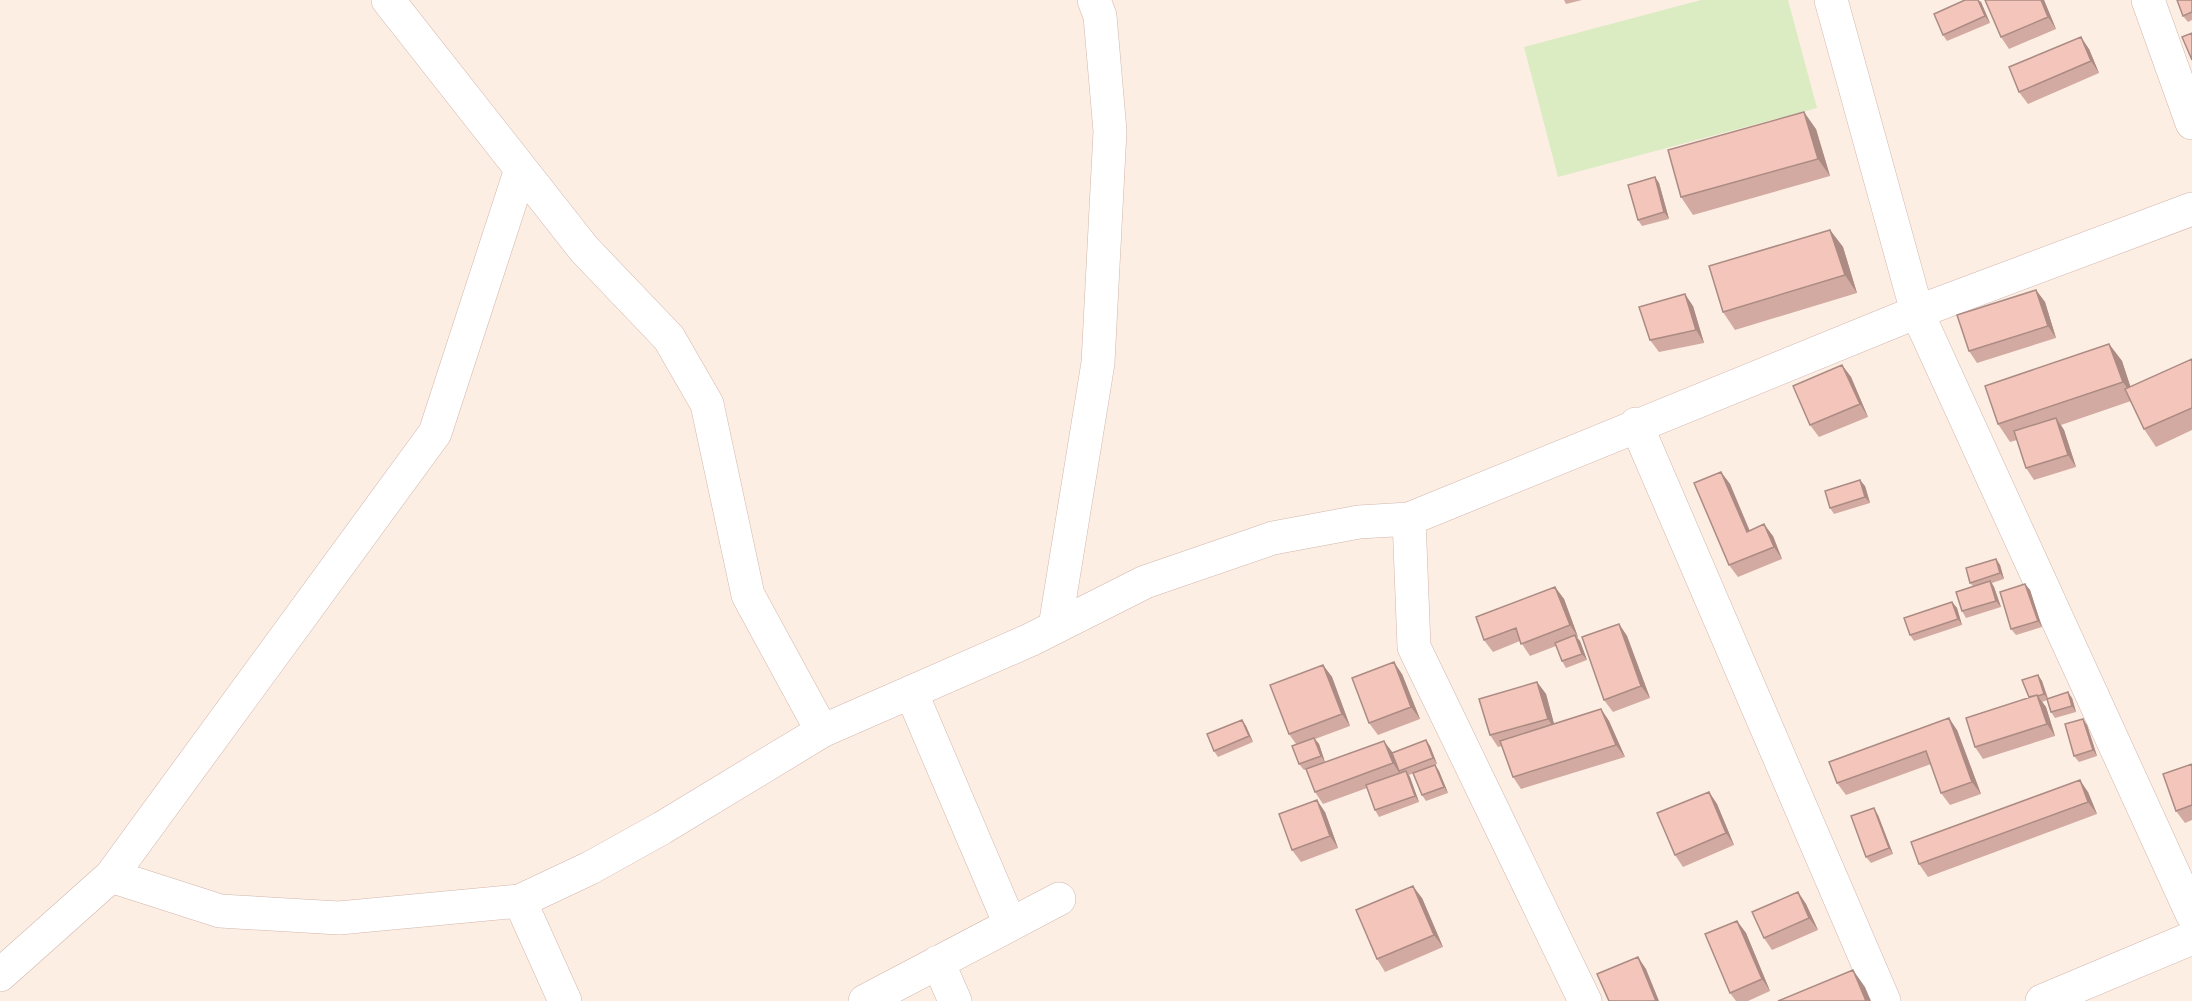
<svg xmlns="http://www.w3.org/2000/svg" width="2192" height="1001" viewBox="0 0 2192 1001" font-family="'DM Sans',sans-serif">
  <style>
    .green { fill: #dbecc2 }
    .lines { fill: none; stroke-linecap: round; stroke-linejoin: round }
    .minor-casing { stroke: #d1b6ac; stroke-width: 34 }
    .minor { stroke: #fff; stroke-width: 33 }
    .wall { fill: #d2aaa1 }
    .shaded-wall { fill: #ab8b83 }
    .building { fill: #f4c6bb; stroke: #ab8b83; stroke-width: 1.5 }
  </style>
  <rect width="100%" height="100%" fill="#fdeee4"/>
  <path class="green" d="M1701 0H1788L1817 108 1558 177 1524 47Z"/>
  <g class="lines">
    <g class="minor-casing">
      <path id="minor" d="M388 0 584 249 669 338 707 404 748 595 822 731
        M1831 0 1917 312 2192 914
        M2148 0 2192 123
        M1636 424 1884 1001
        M1409 519 1414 647 1585 1001
        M1055 627 1098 363 1110 131 1100 16 1094 0
        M911 692 1010 924
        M111 876 220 911 339 918 520 901 590 868 662 828 822 731 1030 640 1145 582 1273 538 1359 522 1409 519 1917 312 2192 209
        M520 901 565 1001
        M938 962 955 1001
        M0 975 111 876 435 433 521 169
        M865 1001 1059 899
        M2042 1001 2192 938"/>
    </g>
    <use href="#minor" class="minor"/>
  </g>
  <path class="wall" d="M1564 0H1582L1566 4Z
    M2044 0 2056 29 2009 49 2001 37Z
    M2192 0V20L2188 22 2183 16Z
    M1981 2 1990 23 1947 41 1943 35Z
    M2089 49 2099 73 2028 104 2019 92Z
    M1816 129 1830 176 1693 215 1681 197Z
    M1655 177 1659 183 1669 219 1642 226 1638 220Z
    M1830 230 1843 247 1857 293 1735 330 1723 312Z
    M2036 290 2045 302 2056 338 1977 363 1969 351Z
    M1693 306 1704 343 1659 352 1650 340Z
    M2109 344 2122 361 2130 387 2192 359V430L2156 447 2144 429 2131 401 2061 425 2064 430 2076 467 2034 480 2026 468 2017 440 2010 442 1998 424Z
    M1842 365 1851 377 1868 417 1819 437 1810 425Z
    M1721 472 1730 484 1750 531 1773 536 1782 559 1738 577 1729 565Z
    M1865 486 1870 503 1834 514 1830 508Z
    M1996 559 2000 565 2004 579 1992 583 1994 587 2001 607 1966 618 1962 611 1973 586 1970 583Z
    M2025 584 2030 590 2042 627 2016 635 2011 629Z
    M1555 587 1564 599 1578 637 1577 638 1580 641 1587 660 1566 668 1562 661 1556 646 1530 656 1520 641 1493 652 1484 640Z
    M1952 602 1957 608 1962 625 1914 641 1910 635Z
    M1619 624 1627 636 1650 698 1613 712 1604 700Z
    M1323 665 1332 677 1350 726 1315 739 1319 744 1325 762 1304 770 1299 764 1296 744 1289 734Z
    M1402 674 1420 719 1378 735 1369 723Z
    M2038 675 2042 681 2048 698H2072L2076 712 2055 718 2051 712 2047 700 2042 702 2046 707 2055 736 1983 759 1975 747 2029 697Z
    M1537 682 1546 694 1554 724 1601 709 1609 721 1625 757 1521 789 1513 777 1502 746 1498 747 1490 735Z
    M1242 720 1246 726 1253 742 1218 757 1214 751Z
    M2087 725 2097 756 2079 762 2074 756Z
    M1957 730 1981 794 1950 805 1941 793 1931 764 1846 795 1837 783Z
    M1426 740 1430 746 1437 764 1409 775 1419 802 1379 817 1375 810 1367 788 1323 804 1315 792 1392 753Z
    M2192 764V820L2185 823 2176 811Z
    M1435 765 1439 771 1448 793 1426 801 1422 795Z
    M1709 792 1717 804 1734 845 1683 867 1675 855Z
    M2088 792 2097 814 1928 877 1919 864Z
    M1325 812 1338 848 1301 862 1292 850Z
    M1878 815 1893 854 1871 863 1866 857Z
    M1798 892 1806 904 1818 930 1772 950 1764 938Z
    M1422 898 1443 947 1385 972 1377 959Z
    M1737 921 1746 933 1770 991 1748 1001H1736L1730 993Z"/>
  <path class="shaded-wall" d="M1978 0 1981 2 1990 23 1985 16Z
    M2041 0H2044L2056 29 2048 17Z
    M2081 37 2089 49 2099 73 2091 61Z
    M1804 112 1816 129 1830 176 1818 159Z
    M1655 177 1659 183 1669 219 1664 212Z
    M1830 230 1843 247 1857 293 1845 275Z
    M2036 290 2045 302 2056 338 2048 326Z
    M1685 294 1693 306 1704 343 1696 330Z
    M2109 344 2122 361 2135 400 2123 382Z
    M1842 365 1851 377 1868 417 1860 404Z
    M2056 418 2064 430 2076 467 2068 455Z
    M1721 472 1730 484 1755 544 1747 532Z
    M1860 480 1865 486 1870 503 1865 497Z
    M1764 524 1773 536 1782 559 1774 547Z
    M1996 559 2000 565 2004 579 2000 573Z
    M1990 581 1994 587 2001 607 1996 601Z
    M2025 584 2030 590 2042 627 2038 621Z
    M1555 587 1564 599 1578 637 1570 625Z
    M1952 602 1957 608 1962 625 1958 619Z
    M1619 624 1627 636 1650 698 1641 686Z
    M1575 635 1580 641 1587 660 1582 654Z
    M1394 662 1402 674 1420 719 1411 707Z
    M1323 665 1332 677 1350 726 1342 714Z
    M2038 675 2042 681 2048 700 2044 694Z
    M1537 682 1546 694 1556 731 1548 719Z
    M2068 692 2072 698 2076 712 2072 706Z
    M2037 695 2046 707 2055 736 2047 724Z
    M1601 709 1609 721 1625 757 1616 745Z
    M1949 718 1957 730 1981 794 1972 782Z
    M2083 719 2087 725 2097 756 2093 750Z
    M1242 720 1246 726 1253 742 1249 736Z
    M1314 738 1319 744 1325 762 1321 756Z
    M1426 740 1430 746 1437 764 1433 758Z
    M1384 741 1393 753 1401 775 1393 763Z
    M1435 765 1439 771 1448 793 1444 787Z
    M1406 771 1410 777 1419 802 1415 796Z
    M2080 780 2088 792 2097 814 2088 802Z
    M1709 792 1717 804 1734 845 1726 833Z
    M1317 800 1325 812 1338 848 1330 836Z
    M1874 808 1878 815 1893 854 1889 848Z
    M1413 886 1422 898 1443 947 1434 935Z
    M1798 892 1806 904 1818 930 1809 918Z
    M1737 921 1746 933 1770 991 1762 979Z
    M1638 957 1646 969 1659 1001H1656Z
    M1853 970 1865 987 1871 1001H1866Z"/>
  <path class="building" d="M1965 0H1978L1985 16 1943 35 1934 14Z
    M1985 0H2041L2048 17 2001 37Z
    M2177 0H2192V12L2183 16Z
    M2192 33V60L2182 37Z
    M2081 37 2091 61 2019 92 2009 67Z
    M1804 112 1818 159 1681 197 1668 150Z
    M1655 177 1664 212 1638 220 1628 185Z
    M1830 230 1845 275 1723 312 1709 266Z
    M2036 290 2048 326 1969 351 1957 315Z
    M1685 294 1696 330 1650 340 1639 307Z
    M2109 344 2123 382 1998 424 1985 386Z
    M2192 359V408L2144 429 2125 389Z
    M1842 365 1860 404 1810 425 1793 386Z
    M2056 418 2068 455 2026 468 2014 431Z
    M1721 472 1747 532 1764 524 1774 547 1729 565 1694 483Z
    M1860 480 1865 497 1830 508 1825 491Z
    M1996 559 2000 573 1970 583 1966 568Z
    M1990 581 1996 601 1962 611 1956 592Z
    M2025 584 2038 621 2011 629 2000 592Z
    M1555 587 1570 625 1521 644 1516 628 1484 640 1476 617Z
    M1952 602 1958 619 1910 635 1904 618Z
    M1619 624 1641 686 1604 700 1582 637Z
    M1575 635 1582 654 1562 661 1555 643Z
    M1394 662 1411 707 1369 723 1352 678Z
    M1323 665 1342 714 1289 734 1270 685Z
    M2038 675 2044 694 2038 696 2037 695 2029 697 2022 680Z
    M1537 682 1548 719 1490 735 1479 699Z
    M2068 692 2072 706 2051 712 2047 699Z
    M2037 695 2047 724 1975 747 1966 718Z
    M1601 709 1616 745 1513 777 1500 741Z
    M1949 718 1972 782 1941 793 1926 751 1837 783 1829 762Z
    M2083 719 2093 750 2074 756 2065 724Z
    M1242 720 1249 736 1214 751 1207 734Z
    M1314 738 1321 756 1299 764 1292 746Z
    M1426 740 1433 758 1399 771 1392 753Z
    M1384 741 1393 763 1315 792 1306 769Z
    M2192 764V805L2176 811 2163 774Z
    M1435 765 1444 787 1422 795 1413 773Z
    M1406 771 1415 796 1375 810 1366 785Z
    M2080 780 2088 802 1919 864 1911 842Z
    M1709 792 1726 833 1675 855 1657 813Z
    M1317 800 1330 836 1292 850 1279 814Z
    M1874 808 1889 848 1866 857 1851 816Z
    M1413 886 1434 935 1377 959 1356 910Z
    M1798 892 1809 918 1764 938 1752 912Z
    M1737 921 1762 979 1730 993 1705 934Z
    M1638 957 1656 1001H1609L1597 974Z
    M1853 970 1866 1001H1778Z"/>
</svg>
